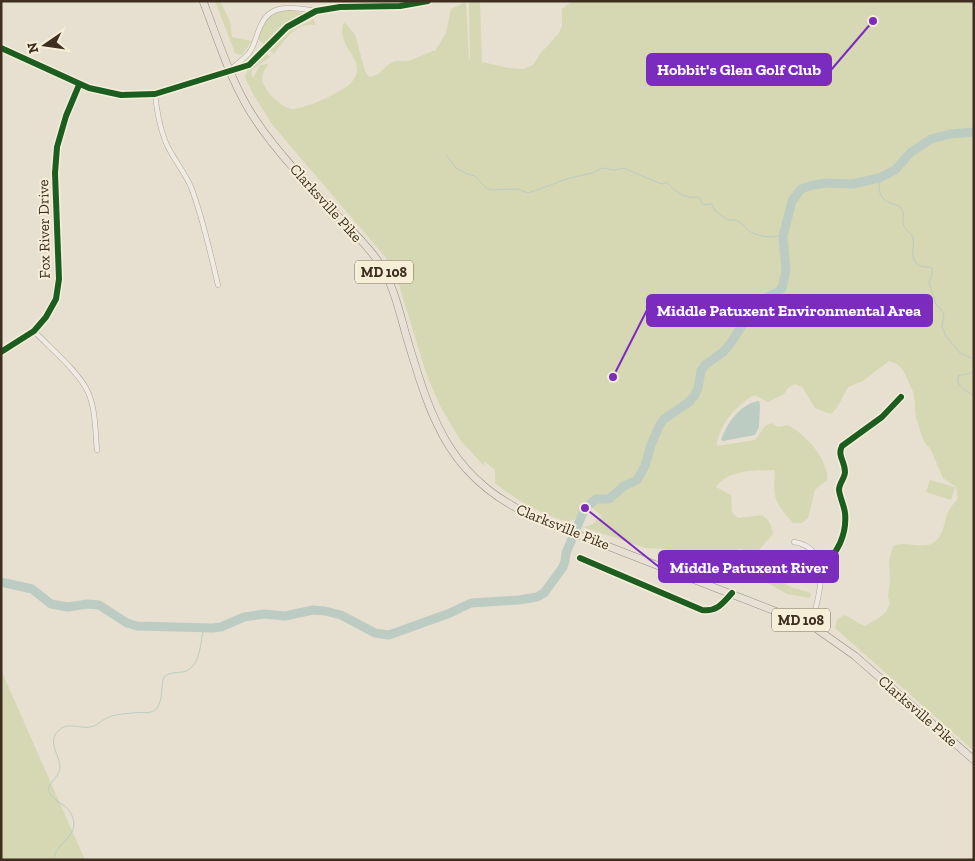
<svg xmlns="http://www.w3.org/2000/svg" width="975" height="861" viewBox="0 0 975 861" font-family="'Zilla Slab',serif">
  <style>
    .green { fill: #d6d7b3 }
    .water { fill: #bcccc2 }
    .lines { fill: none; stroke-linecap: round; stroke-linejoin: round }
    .stream { stroke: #bcccc2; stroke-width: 1 }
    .river { stroke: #bcccc2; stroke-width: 9 }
    .minor-casing { stroke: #ada599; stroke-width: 5.5 }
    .primary-casing { stroke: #928b80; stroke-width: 8 }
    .minor { stroke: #efebe3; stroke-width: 4.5 }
    .primary { stroke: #e6e1d4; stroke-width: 7 }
    .cycleway-casing { stroke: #f7eed8; stroke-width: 9 }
    .cycleway { stroke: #1b5e20; stroke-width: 6 }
    .labels { text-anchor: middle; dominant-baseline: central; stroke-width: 4; stroke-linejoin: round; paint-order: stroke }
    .shield { fill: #f7eed8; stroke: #756857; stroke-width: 1 }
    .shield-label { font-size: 14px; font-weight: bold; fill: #3d2e20 }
    .street-label { font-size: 15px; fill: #3d2e20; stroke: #f7eed8 }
    .leader { fill: none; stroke: #7b2cbf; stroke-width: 2 }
    .callout-dot { fill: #7b2cbf; stroke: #f7eed8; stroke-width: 2 }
    .callout { fill: #7b2cbf; stroke: #7b2cbf; stroke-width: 2 }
    .callout-label { font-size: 16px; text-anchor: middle; font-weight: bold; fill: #fff }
  </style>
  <rect width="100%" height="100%" fill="#e7e0d1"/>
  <path class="green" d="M215 1H220L230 21 232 37 252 41 242 55 235 53Z
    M469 1H480L482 62 509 68 524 69 533 65 540 54 559 33 562 26V9L572 1H974V751L835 628 837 620 844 615C852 618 857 623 865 626L879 618 886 612 890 604 888 596 890 579 889 561 893 546C905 541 915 547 928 545 942 542 944 525 947 514 949 508 955 503 958 498L956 487 943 478 930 448 924 442 916 418 914 394 903 370 897 364 889 361 863 381 848 387 837 408 831 414 815 408 802 387 795 384 788 388 784 394 768 402 754 395C735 407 719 424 717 446L755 440 765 426 771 423 778 427 788 425C805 434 829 459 827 480L815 490 808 518 802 523H793C774 501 773 500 775 470 755 471 729 469 716 487L731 495 732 512 738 518 762 515C770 520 771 525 773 534L757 552 739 549 732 553 791 587 811 593 810 598 787 594 711 551H700L734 566 725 572 665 549 645 548 583 527 591 525 602 516 588 504 578 517 569 522C542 515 516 500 495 483V470L484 461V466L461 441 440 406 426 373 399 285 386 258 270 122V121L253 94 245 77 248 69 266 53 270 57 253 69 251 73 253 78 260 65 268 64C266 68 262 74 262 78 262 89 282 109 293 109 307 108 347 91 354 79 367 58 334 46 344 22L355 34 365 71 369 77C382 75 383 67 393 62 399 59 404 62 409 61 417 58 425 54 432 51H435L446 33 451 9 466 2 469 59H470Z
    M293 10 301 13 300 16 281 29 267 43 264 44 259 40C261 19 273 11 293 10Z
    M314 19 315 25C295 22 285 40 274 54L269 50 290 31Z
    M930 480 955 487 951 500 926 492Z
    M1 670 85 860H1Z"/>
  <path class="water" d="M759 401 760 405 759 427 755 435 723 441 721 440C726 424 741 403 759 401Z"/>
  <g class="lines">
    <path class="stream" d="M966 1 974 5
      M447 156 456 168 467 174 475 176 486 188 492 190 517 189 528 193 570 178 592 173 602 168 614 170 624 168 659 183 663 184 667 182C676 193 685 199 699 197L703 205 712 204 715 211 728 220C742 218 741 226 751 232 762 238 771 237 783 236
      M879 178C881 184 878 188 880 193 884 205 897 203 901 208 906 215 901 220 904 226 906 231 911 232 913 238 915 247 909 256 917 264 921 268 927 266 932 268V276L929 282 936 305 941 309 944 314 942 327 946 336 960 353 974 359
      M974 371 971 373 958 376C956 388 967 390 974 396
      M54 860C53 845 75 839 74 823 71 802 54 805 48 790 50 781 60 776 60 767 60 756 47 742 58 731 68 721 79 729 90 727 97 726 100 721 107 718 114 714 124 714 133 713 139 711 149 715 155 710 164 702 160 687 164 677 170 672 175 673 183 672 201 668 200 642 204 627"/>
    <path class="river" d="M1 582 32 589 51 604 68 607 87 604 99 605 127 623 137 626 212 628 221 627 244 617 264 614 285 616 313 610 325 611 341 615 375 633 389 635 450 613 471 603 519 600 537 597 544 593 563 567 565 561 566 553 585 508 596 499H609L624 486 637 480 645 466 651 445 659 426 664 419 689 402 695 395 698 388 701 371 705 365 723 352 730 344 754 307 761 300 778 292 782 288 786 271 783 236 792 201 801 189 813 185 826 183 853 184 879 178 895 170 911 152 931 139 950 134 974 132"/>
    <g class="minor-casing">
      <path id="minor" d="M1 48 89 88 121 95 155 94 249 65 287 27 316 11 340 7 400 6 428 1
        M231 69C237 64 244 59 249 53 255 45 256 35 261 25 271 2 296 8 316 11
        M155 94C157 112 160 131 168 147 175 161 185 173 191 187 203 218 210 252 218 285
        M34 331C50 348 79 372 88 392 96 410 95 431 97 450
        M1 352 34 331 46 317 56 299 59 279 55 173 57 147 66 116 79 85
        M794 542C835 549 819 597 811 625
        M580 558 702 610C717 612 723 603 732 593
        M820 566C838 556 847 533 845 513 844 505 840 498 839 490 839 483 845 478 845 472 845 461 837 456 842 446L882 417 901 397"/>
    </g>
    <g class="primary-casing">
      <path id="primary" d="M203 1C219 42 232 86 257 122 280 156 310 186 338 216 352 231 367 245 378 261 393 283 399 310 406 335 433 426 450 481 543 521L811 625 855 656 974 760"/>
    </g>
    <use href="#minor" class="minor"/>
    <use href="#primary" class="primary"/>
    <g class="cycleway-casing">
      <path id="cycleway" d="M1 48 89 88 121 95 155 94 249 65 287 27 316 11 340 7 400 6 428 1
        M1 352 34 331 46 317 56 299 59 279 55 173 57 147 66 116 79 85
        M580 558 702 610C717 612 723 603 732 593
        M820 566C838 556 847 533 845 513 844 505 840 498 839 490 839 483 845 478 845 472 845 461 837 456 842 446L882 417 901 397"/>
    </g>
    <use href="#cycleway" class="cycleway"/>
  </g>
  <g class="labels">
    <g class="shield">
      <rect x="355" y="260.5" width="58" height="23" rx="4"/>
      <rect x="772" y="608.5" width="58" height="23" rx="4"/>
    </g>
    <g class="shield-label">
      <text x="384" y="272">MD 108</text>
      <text x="801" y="620">MD 108</text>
    </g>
    <g class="street-label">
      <text transform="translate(326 203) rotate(48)">Clarksville Pike</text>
      <text transform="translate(44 229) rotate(-91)">Fox River Drive</text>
      <text transform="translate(563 527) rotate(22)">Clarksville Pike</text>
      <text transform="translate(918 711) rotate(41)">Clarksville Pike</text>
    </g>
  </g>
  <path class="leader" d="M873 21L831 70M613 377L647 310M585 508L659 567"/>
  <g class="callout-dot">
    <circle cx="873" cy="21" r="5"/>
    <circle cx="613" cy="377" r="5"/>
    <circle cx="585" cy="508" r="5"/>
  </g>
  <g class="callout">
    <rect x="647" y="54" width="184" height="31" rx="5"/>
    <rect x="647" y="295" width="285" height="31" rx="5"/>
    <rect x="659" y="551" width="179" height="31" rx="5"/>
  </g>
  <g class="callout-label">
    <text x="739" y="75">Hobbit's Glen Golf Club</text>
    <text x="789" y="316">Middle Patuxent Environmental Area</text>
    <text x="749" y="573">Middle Patuxent River</text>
  </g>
  <rect width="975" height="861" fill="none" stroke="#3d2e20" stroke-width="5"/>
  <g transform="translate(45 45) rotate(257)" stroke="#f7eed8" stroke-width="4" paint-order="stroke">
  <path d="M0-4L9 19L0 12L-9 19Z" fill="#3d2e20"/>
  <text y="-8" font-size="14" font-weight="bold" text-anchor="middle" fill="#3d2e20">N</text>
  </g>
</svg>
